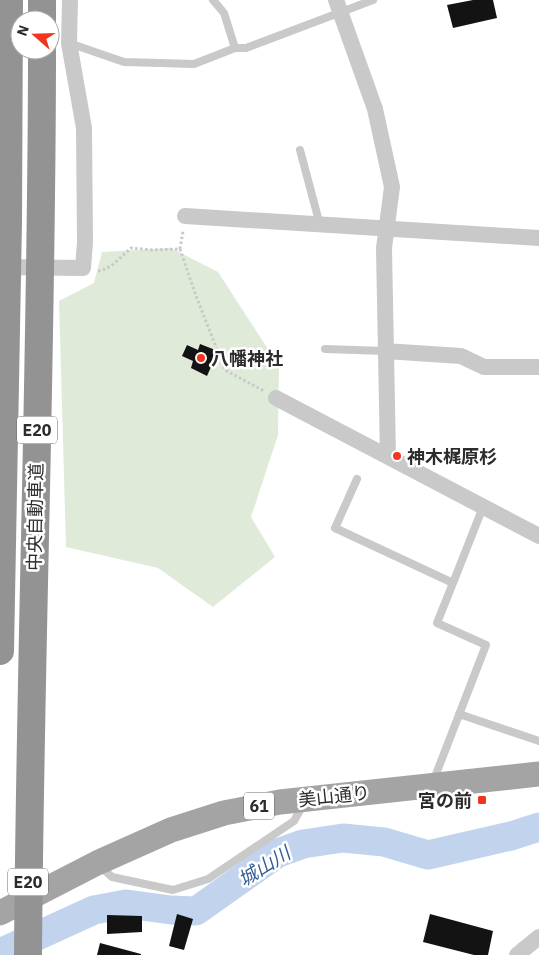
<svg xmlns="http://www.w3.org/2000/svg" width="539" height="955" viewBox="0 0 539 955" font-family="'IBM Plex Sans','Noto Sans JP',sans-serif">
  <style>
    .green { fill: #dfebd8 }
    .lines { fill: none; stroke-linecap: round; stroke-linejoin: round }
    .river { stroke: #c2d4ed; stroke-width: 29 }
    .building { fill: #131313 }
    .path { stroke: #c9c9c9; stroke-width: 3; stroke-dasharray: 2.5 2.5; stroke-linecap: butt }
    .lane { stroke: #c9c9c9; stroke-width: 8 }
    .street { stroke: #c9c9c9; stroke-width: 16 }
    .primary { stroke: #a4a4a4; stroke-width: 25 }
    .highway { stroke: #939393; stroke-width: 28 }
    .poi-dot { fill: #f3341e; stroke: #fff; stroke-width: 2 }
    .labels { text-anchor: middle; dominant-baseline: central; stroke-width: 5; stroke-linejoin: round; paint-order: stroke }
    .shield { fill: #fff; stroke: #6b6b6b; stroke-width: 1 }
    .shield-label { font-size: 16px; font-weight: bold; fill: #2c2c2c }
    .poi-label { font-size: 18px; font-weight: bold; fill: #2c2c2c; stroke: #fff; text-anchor: start }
    .street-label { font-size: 18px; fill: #2c2c2c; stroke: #fff }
    .water-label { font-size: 19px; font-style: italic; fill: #345d94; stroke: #fff }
  </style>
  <rect width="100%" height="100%" fill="#fff"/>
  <path class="green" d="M171 248 218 272 279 366 278 435 251 517 275 557 213 607 158 568 66 547 59 301 94 283 102 252Z"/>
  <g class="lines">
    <path class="river" d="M0 953 94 910 126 904 171 910 196 911 278 853 303 844 343 838 384 842 428 855 511 836 539 827"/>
  </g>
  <path class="building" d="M473 0H493L497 18 453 28 447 5Z
    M200 344 218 351 207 376 191 368 193 361 182 356 187 345 198 350Z
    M177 914 193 919 184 950 169 946Z
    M430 914 493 931 488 955H474L423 942Z
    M107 915 142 916V932L107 934Z
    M100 943 141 954V955H97Z"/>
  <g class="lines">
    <path class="path" d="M180 249 196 296 225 370 264 391
      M98 271C110 270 122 256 131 248L152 250 180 249 183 231"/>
    <path class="lane" d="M213 0 224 13 235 48
      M69 43 124 62 194 64 235 48H246L373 0
      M300 150 320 225
      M325 349 385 351
      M357 479 335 528 453 583 483 507
      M459 714 539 741
      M433 782 486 645 437 623 453 583
      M101 867 112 877 173 890 208 879 294 821 303 805"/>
    <path class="street" d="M336 0 375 109 392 187 384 248 388 456
      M185 216 539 238
      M0 267 83 268 85 242 84 128 69 43 70 0
      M385 351 461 356 484 367H539
      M276 398 539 536
      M517 955 539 937"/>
    <path class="primary" d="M0 913 97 863 171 830 224 813 280 802 539 774"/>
    <path class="highway" d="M42 0V20
      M0 651 8 221 9 0
      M28 955C30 653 42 352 42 50"/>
  </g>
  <g class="poi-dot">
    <circle cx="201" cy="358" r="5"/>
    <circle cx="397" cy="456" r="5"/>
    <rect x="477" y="795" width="10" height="10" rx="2.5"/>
  </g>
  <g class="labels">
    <g class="shield">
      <rect x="17" y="416.5" width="40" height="27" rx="4"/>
      <rect x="244" y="792.5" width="30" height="27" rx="4"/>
      <rect x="8" y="868.5" width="40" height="27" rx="4"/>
    </g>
    <g class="shield-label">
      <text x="37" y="430">E20</text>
      <text x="259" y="806">61</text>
      <text x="28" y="882">E20</text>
    </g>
    <g class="poi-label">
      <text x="211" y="358">八幡神社</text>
      <text x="407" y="456">神木梶原杉</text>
      <text x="472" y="800" text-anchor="end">宮の前</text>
    </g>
    <g class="street-label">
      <text transform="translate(35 517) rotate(-89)">中央自動車道</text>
      <text transform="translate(334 796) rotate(-6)">美山通り</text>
    </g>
    <g class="water-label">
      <text transform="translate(264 866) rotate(-32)">城山川</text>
    </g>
  </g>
  <g transform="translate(35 35) rotate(290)"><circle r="24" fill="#ffffff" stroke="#ababab"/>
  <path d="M0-4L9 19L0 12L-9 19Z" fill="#f3341e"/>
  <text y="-8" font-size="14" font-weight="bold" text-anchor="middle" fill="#2c2c2c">N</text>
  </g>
</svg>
